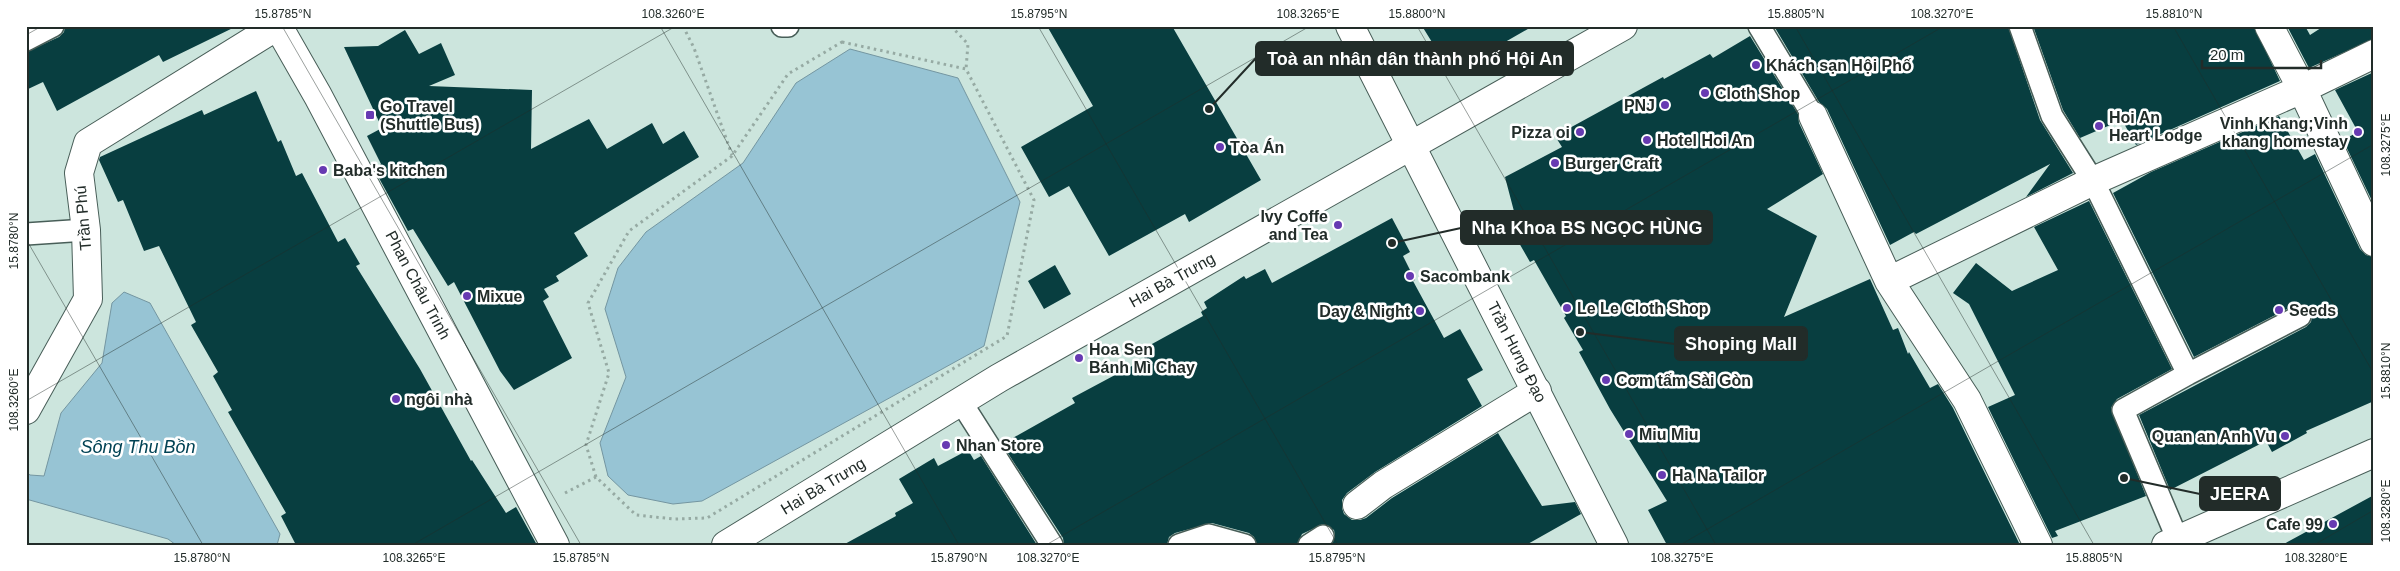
<svg xmlns="http://www.w3.org/2000/svg" width="2400" height="571" viewBox="0 0 2400 571" font-family="Helvetica,sans-serif">
  <style>
    .water { fill: #97c4d4; stroke: #7496a1 }
    .building { fill: #083e40 }
    .lines { fill: none; stroke-linecap: round; stroke-linejoin: round }
    .service-casing { stroke: #485e58; stroke-width: 24 }
    .minor-casing { stroke: #485e58; stroke-width: 30 }
    .tertiary-casing { stroke: #485e58; stroke-width: 30 }
    .primary-casing { stroke: #485e58; stroke-width: 30 }
    .path { stroke: #96aaa3; stroke-width: 3; stroke-dasharray: 2.5 4; stroke-linecap: butt }
    .service { stroke: #fff; stroke-width: 21 }
    .minor { stroke: #fff; stroke-width: 28 }
    .tertiary { stroke: #fff; stroke-width: 28 }
    .primary { stroke: #fff; stroke-width: 28 }
    .ticks { fill: none; stroke: #222c29; stroke-width: 1; stroke-opacity: 0.45 }
    .poi-dot { fill: #673ab2; stroke: #fff; stroke-width: 2 }
    .labels { text-anchor: middle; dominant-baseline: central; stroke-width: 5; stroke-linejoin: round; paint-order: stroke }
    .poi-label { font-size: 16px; font-weight: bold; fill: #222c29; stroke: #fff; text-anchor: start }
    .street-label { font-size: 16px; fill: #222c29; stroke: #fff }
    .water-label { font-size: 18px; font-style: italic; fill: #004254; stroke: #fff }
    .leader { fill: none; stroke: #222c29; stroke-width: 2 }
    .callout-dot { fill: #222c29; stroke: #fff; stroke-width: 2 }
    .callout { fill: #222c29; stroke: #222c29; stroke-width: 2 }
    .callout-label { font-size: 18px; text-anchor: middle; font-weight: bold; fill: #fff }
    .neatline { fill: none; stroke: #222c29; stroke-width: 2 }
    .ticks-label { font-size: 12px; text-anchor: middle; fill: #222c29 }
  </style>
  <rect width="100%" height="100%" fill="#cce5dd"/>
  <path class="water" d="M850 49 958 78 1020 202 984 346 702 501 673 504 628 495 608 476 600 443 626 377 605 309 618 268 646 232 743 163 796 83Z
    M124 292 150 303 280 534 277 545H176L168 539 26 499V472L30 475 44 476 61 413 102 363 112 303Z"/>
  <path class="building" d="M65 26H237L163 62 159 55 57 111 43 82 26 90V52L59 37 64 32Z
    M1047 26H1172L1261 180 1189 222 1185 214 1109 256 1069 186 1049 197 1021 147 1093 106Z
    M1422 26H1533L1451 73Z
    M1774 26H2008L2040 120 2073 173 2026 197 2050 164 1916 234 1914 232 1890 245 1827 109 1819 102Z
    M2033 26H2254L2280 81 2136 145 2122 120 2080 138 2063 110Z
    M2287 26H2305L2310 35 2324 26H2374V39L2309 68Z
    M405 30 419 54 441 43 455 75 429 86 532 90 531 149 589 119 607 149 652 123 663 144 684 131 699 157 574 233 588 256 556 276 559 281 544 289 549 297 543 301 572 358 514 390 500 371 454 282 448 286 413 229 408 231 374 169 381 164 367 136 382 128 344 47 378 46Z
    M1750 36 1798 114 1799 123 1823 174 1767 209 1817 236 1784 317 1870 279 1893 330 1898 328 1908 354 1909 352 1930 388 1938 384 1953 408 2020 545H1667L1648 510 1667 501 1610 409 1579 352 1583 350 1564 318 1566 316 1534 260 1530 262 1515 236 1523 231 1516 219 1505 177 1562 147 1555 136 1663 77 1664 79 1710 54 1713 58Z
    M2374 72V205L2343 140 2358 132 2335 90Z
    M256 91 278 142 281 140 296 176 302 173 338 242 345 238 360 264 356 266 420 369 471 461 472 460 506 513 516 507 537 545H296L281 516 286 513 228 412 232 410 213 376 218 372 191 325 196 322 159 246 144 251 123 200 118 202 99 160 100 157 202 110 204 115Z
    M2279 116 2304 160 2315 154 2360 249 2366 255 2374 257V401L2306 431 2307 433 2272 452 2266 441 2170 490 2139 415 2306 327 2311 322 2312 316 2306 305H2295L2194 357 2113 193 2151 172Z
    M2089 201 2172 369 2117 399 2111 408 2146 496 2055 531 2058 536 2052 538 1988 407 2015 395 1969 304 1953 293 1976 263 2012 291 2058 270 2034 227Z
    M1392 218 1410 252 1403 256 1415 280 1413 281 1444 338 1460 329 1483 370 1467 379 1482 406 1375 472 1347 493 1342 500V508L1344 514 1352 520H1360L1366 518 1392 498 1498 433 1542 506 1575 502 1581 514 1526 545H1331L1335 536 1334 530 1323 524 1302 534 1297 545H1257L1254 537 1249 533 1212 523 1175 533 1169 537 1167 545H1064L1063 538 1002 444 1075 403 1072 398 1145 359 1141 350 1203 316 1201 312 1207 308 1204 302 1244 276 1246 279 1265 269 1272 283Z
    M1055 265 1071 294 1044 309 1028 281Z
    M968 450 974 460 981 456 1037 545H843L896 516 895 513 913 503 899 479 934 458 938 466Z
    M2374 495V545H2282Z"/>
  <g class="lines">
    <g class="service-casing">
      <path id="service" d="M782 26H788
        M1759 26 1813 116
        M2020 26 2052 116 2093 181 2188 374 2123 410 2180 545
        M26 40 53 26
        M26 234 86 230
        M2188 374 2300 316
        M961 402 1052 545
        M1179 545 1209 535 1245 545
        M1309 545 1323 536"/>
    </g>
    <g class="minor-casing">
      <path id="minor" d="M278 26 318 96 555 545
        M2269 26 2302 89 2374 242
        M1813 116 1889 281 1967 400 2038 545
        M1889 281 2093 181 2302 89 2374 54
        M26 410 88 299 86 230 79 173 88 143 277 26
        M1357 505 1383 485 1537 391
        M2166 545 2374 453"/>
    </g>
    <g class="tertiary-casing">
      <path id="tertiary" d="M726 545 999 378 1623 26"/>
    </g>
    <g class="primary-casing">
      <path id="primary" d="M1350 26 1614 545"/>
    </g>
    <path class="path" d="M683 26 694 48 732 155
      M951 26 968 44 966 69
      M842 42 966 69 1034 200 1007 336 707 518 674 519 636 515 596 477 586 445 609 373 588 303 629 231 732 156 788 74Z
      M565 493 596 477"/>
    <use href="#service" class="service"/>
    <use href="#minor" class="minor"/>
    <use href="#tertiary" class="tertiary"/>
    <use href="#primary" class="primary"/>
  </g>
  <path class="ticks" d="M282 26 581 545M660 26 959 545M1038 26 1338 545M1417 26 1716 545M1795 26 2094 545M2173 26 2374 374M26 35 42 26M26 239 203 545M26 401 676 26M412 545 1310 26M1046 545 1944 26M1680 545 2374 144M2314 545 2374 510"/>
  <g class="poi-dot">
    <circle cx="1756" cy="65" r="5"/>
    <circle cx="1705" cy="93" r="5"/>
    <circle cx="1665" cy="105" r="5"/>
    <rect x="365" y="110" width="10" height="10" rx="2.5"/>
    <circle cx="2099" cy="126" r="5"/>
    <circle cx="1580" cy="132" r="5"/>
    <circle cx="2358" cy="132" r="5"/>
    <circle cx="1647" cy="140" r="5"/>
    <circle cx="1220" cy="147" r="5"/>
    <circle cx="1555" cy="163" r="5"/>
    <circle cx="323" cy="170" r="5"/>
    <circle cx="1338" cy="225" r="5"/>
    <circle cx="1410" cy="276" r="5"/>
    <circle cx="467" cy="296" r="5"/>
    <circle cx="1567" cy="308" r="5"/>
    <circle cx="2279" cy="310" r="5"/>
    <circle cx="1420" cy="311" r="5"/>
    <circle cx="1079" cy="358" r="5"/>
    <circle cx="1606" cy="380" r="5"/>
    <circle cx="396" cy="399" r="5"/>
    <circle cx="1629" cy="434" r="5"/>
    <circle cx="2285" cy="436" r="5"/>
    <circle cx="946" cy="445" r="5"/>
    <circle cx="1662" cy="475" r="5"/>
    <circle cx="2333" cy="524" r="5"/>
  </g>
  <g class="labels">
    <g class="poi-label">
      <text x="1766" y="65">Khách sạn Hội Phố</text>
      <text x="1715" y="93">Cloth Shop</text>
      <text x="1655" y="105" text-anchor="end">PNJ</text>
      <text x="380" y="106">Go Travel<tspan x="380" dy="18">(Shuttle Bus)</tspan></text>
      <text x="2109" y="117">Hoi An<tspan x="2109" dy="18">Heart Lodge</tspan></text>
      <text x="2348" y="123" text-anchor="end">Vinh Khang;Vinh<tspan x="2348" dy="18">khang homestay</tspan></text>
      <text x="1570" y="132" text-anchor="end">Pizza oi</text>
      <text x="1657" y="140">Hotel Hoi An</text>
      <text x="1230" y="147">Tòa Án</text>
      <text x="1565" y="163">Burger Craft</text>
      <text x="333" y="170">Baba's kitchen</text>
      <text x="1328" y="216" text-anchor="end">Ivy Coffe<tspan x="1328" dy="18">and Tea</tspan></text>
      <text x="1420" y="276">Sacombank</text>
      <text x="477" y="296">Mixue</text>
      <text x="1577" y="308">Le Le Cloth Shop</text>
      <text x="2289" y="310">Seeds</text>
      <text x="1410" y="311" text-anchor="end">Day &amp; Night</text>
      <text x="1089" y="349">Hoa Sen<tspan x="1089" dy="18">Bánh Mì Chay</tspan></text>
      <text x="1616" y="380">Cơm tấm Sài Gòn</text>
      <text x="406" y="399">ngôi nhà</text>
      <text x="1639" y="434">Miu Miu</text>
      <text x="2275" y="436" text-anchor="end">Quan an Anh Vu</text>
      <text x="956" y="445">Nhan Store</text>
      <text x="1672" y="475">Ha Na Tailor</text>
      <text x="2323" y="524" text-anchor="end">Cafe 99</text>
    </g>
    <g class="street-label">
      <text transform="translate(83 218) rotate(-95)">Trần Phú</text>
      <text transform="translate(1172 280) rotate(-29)">Hai Bà Trưng</text>
      <text transform="translate(418 285) rotate(62)">Phan Châu Trinh</text>
      <text transform="translate(1517 352) rotate(63)">Trần Hưng Đạo</text>
      <text transform="translate(823 486) rotate(-31)">Hai Bà Trưng</text>
    </g>
    <g class="water-label">
      <text x="138" y="447">Sông Thu Bồn</text>
    </g>
  </g>
  <path class="leader" d="M1209 109L1256 58M1392 243L1461 228M1580 332L1675 344M2124 478L2200 494"/>
  <g class="callout-dot">
    <circle cx="1209" cy="109" r="5"/>
    <circle cx="1392" cy="243" r="5"/>
    <circle cx="1580" cy="332" r="5"/>
    <circle cx="2124" cy="478" r="5"/>
  </g>
  <g class="callout">
    <rect x="1256" y="42" width="317" height="33" rx="5"/>
    <rect x="1461" y="211" width="251" height="33" rx="5"/>
    <rect x="1675" y="327" width="132" height="33" rx="5"/>
    <rect x="2200" y="477" width="80" height="33" rx="5"/>
  </g>
  <g class="callout-label">
    <text x="1415" y="65">Toà an nhân dân thành phố Hội An</text>
    <text x="1587" y="234">Nha Khoa BS NGỌC HÙNG</text>
    <text x="1741" y="350">Shoping Mall</text>
    <text x="2240" y="500">JEERA</text>
  </g>
  <rect width="2400" height="571" fill="none" stroke="#ffffff" stroke-width="55"/>
  <path d="M2202 60v8h119v-8" fill="none" stroke="#222c29" stroke-width="2.5"/>
  <text x="2210" y="60" font-size="15" fill="#222c29" stroke="#ffffff" stroke-width="4" paint-order="stroke">20 m</text>
  <rect x="28" y="28" width="2344" height="516" class="neatline"/>
  <g class="ticks-label">
    <text x="283" y="18">15.8785°N</text>
    <text x="673" y="18">108.3260°E</text>
    <text x="1039" y="18">15.8795°N</text>
    <text x="1308" y="18">108.3265°E</text>
    <text x="1417" y="18">15.8800°N</text>
    <text x="1796" y="18">15.8805°N</text>
    <text x="1942" y="18">108.3270°E</text>
    <text x="2174" y="18">15.8810°N</text>
    <text transform="translate(2386 145) rotate(-90)" y="4">108.3275°E</text>
    <text transform="translate(14 241) rotate(-90)" y="4">15.8780°N</text>
    <text transform="translate(2386 371) rotate(-90)" y="4">15.8810°N</text>
    <text transform="translate(14 400) rotate(-90)" y="4">108.3260°E</text>
    <text transform="translate(2386 511) rotate(-90)" y="4">108.3280°E</text>
    <text x="202" y="562">15.8780°N</text>
    <text x="414" y="562">108.3265°E</text>
    <text x="581" y="562">15.8785°N</text>
    <text x="959" y="562">15.8790°N</text>
    <text x="1048" y="562">108.3270°E</text>
    <text x="1337" y="562">15.8795°N</text>
    <text x="1682" y="562">108.3275°E</text>
    <text x="2094" y="562">15.8805°N</text>
    <text x="2316" y="562">108.3280°E</text>
  </g>
</svg>
